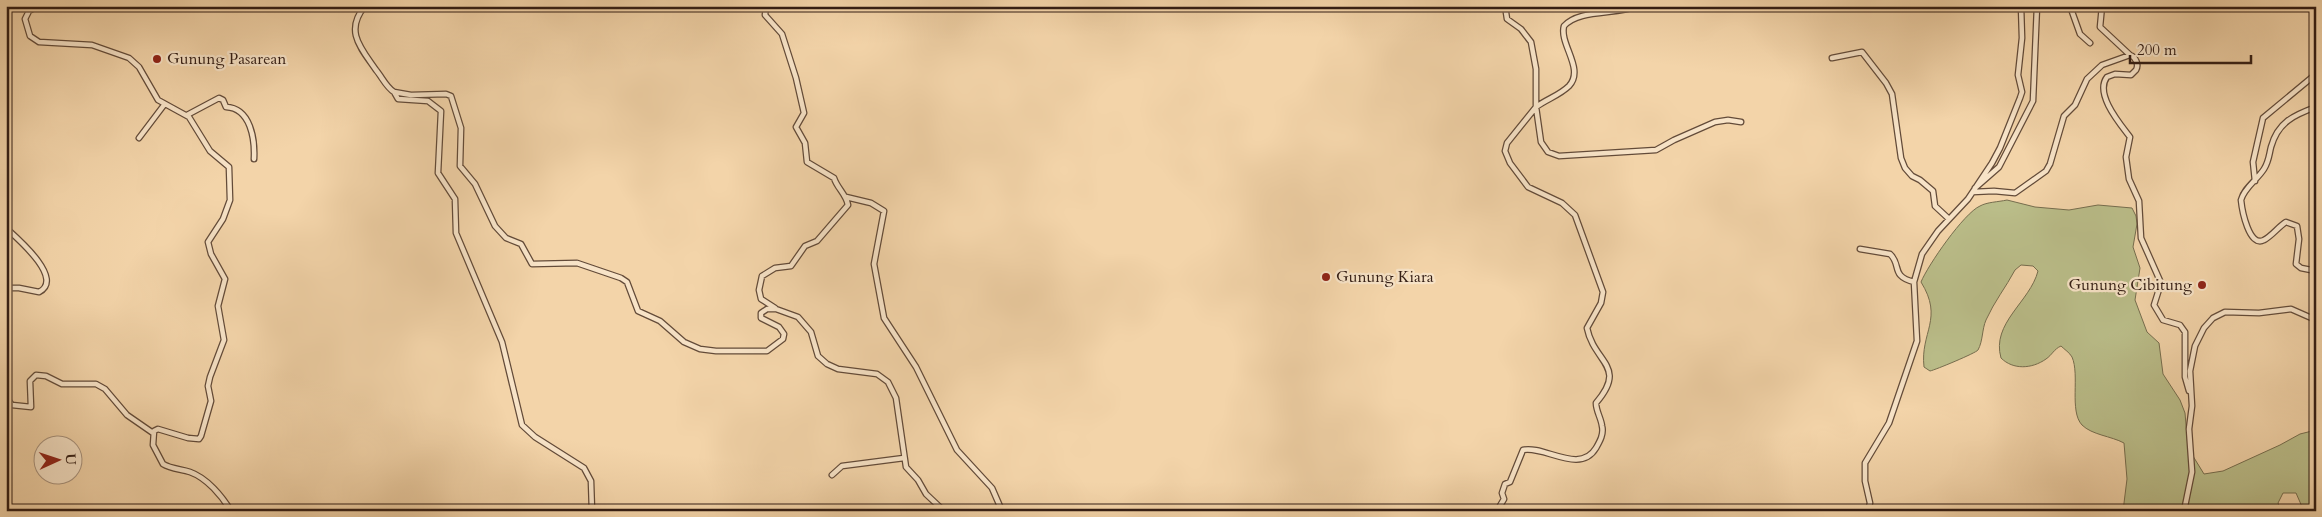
<svg xmlns="http://www.w3.org/2000/svg" width="2322" height="517" viewBox="0 0 2322 517" font-family="Cardo,serif">
  <style>
    .green { fill: #babd89; stroke: #766d4e }
    .lines { fill: none; stroke-linecap: round; stroke-linejoin: round }
    .minor-casing { stroke: #634b39; stroke-width: 7 }
    .minor { stroke: #f7e3c7; stroke-width: 4.5 }
    .poi-dot { fill: #8f2418; stroke: #f7e3c7; stroke-width: 2 }
    .labels { text-anchor: middle; dominant-baseline: central; stroke-width: 4.5; stroke-linejoin: round; paint-order: stroke }
    .poi-label { font-size: 16px; fill: #331d14; stroke: #f7e3c7; text-anchor: start }
  </style>
  <rect width="100%" height="100%" fill="#f3d4a9"/>
  <filter id="stains"><feTurbulence type="fractalNoise" baseFrequency=".004" numOctaves="4"/><feColorMatrix values="0 0 0 0 .2 0 0 0 0 .09 0 0 0 0 .02 0 0 0 .5 -.17"/></filter>
  <radialGradient id="worn" r=".72"><stop offset=".6" stop-color="#630" stop-opacity="0"/><stop offset="1" stop-color="#630" stop-opacity=".3"/></radialGradient>
  <path class="green" d="M2007 200 2035 207 2069 210 2098 205 2132 208 2136 216 2137 224 2133 247 2140 268 2135 300 2147 332 2159 343 2163 374 2180 400 2185 413 2188 448 2204 474 2223 471 2280 445 2300 434 2316 430V505L2303 509 2296 493H2283L2278 503 2281 511H2123L2127 479 2124 443C2111 436 2092 435 2082 425 2069 411 2080 375 2072 357 2070 353 2064 349 2061 346 2054 349 2052 355 2046 359 2032 369 2013 370 2001 358 1991 323 2030 302 2038 271L2033 266 2021 265 2015 270C2006 287 1994 302 1986 320 1982 329 1983 341 1978 350 1976 353 1935 370 1930 371L1924 367C1920 332 1944 319 1921 282 1928 265 1964 213 1980 206 1987 202 1998 202 2007 200Z"/>
  <g class="lines">
    <g class="minor-casing">
      <path id="minor" d="M22 6 32 9
        M38 6 29 11 25 19 30 36 39 42 92 45 129 58 139 67 158 100 189 117 210 151 229 167 230 200 223 219 208 242 211 254 225 279 218 306 224 340 210 377 208 386 211 401 201 436 199 439 188 438 158 429 154 431 153 445 163 464C171 469 181 469 190 472 207 478 222 496 231 511
        M240 6H254
        M365 6C344 31 361 48 376 70 382 77 386 87 394 92L411 95 446 94 451 96 461 128 460 166 475 184 495 226 506 238 521 244 532 264 577 263 621 278 627 282 638 311 660 321 684 342 700 349 716 351H767L783 339 784 334 779 327 761 318V313L767 309H776L798 317 811 332 818 356 827 364 838 369 877 374 888 382 896 398 906 467 918 480 926 494 944 511
        M766 6 765 15 782 34 796 78 804 113 796 127 805 143 807 162 834 178C837 188 846 194 848 205L817 241 805 246 791 266 775 268 762 276 759 290 761 299 775 308
        M1638 6C1616 15 1579 9 1564 26 1559 44 1585 69 1569 86 1560 95 1547 99 1536 107L1541 142 1548 152 1559 156 1656 150 1674 140 1715 122 1728 120 1741 122
        M2070 6 2080 34 2090 43
        M2102 6 2100 27 2130 55
        M1832 58 1862 52 1886 83 1892 94 1901 158 1905 168 1912 176 1920 180 1933 191 1935 206 1949 219
        M394 92 398 99 428 101 441 111 438 173 455 199 456 233 502 342 522 425 535 437 584 468 591 481 592 511
        M2316 107C2294 115 2278 122 2271 147 2269 155 2269 161 2264 169 2257 180 2244 188 2241 200 2242 210 2249 248 2264 240 2272 236 2278 227 2286 222L2297 226 2299 239 2296 264 2301 268 2316 271
        M187 115 219 98 223 100 226 107C251 108 255 140 254 159
        M139 138 164 105
        M2255 181 2253 162 2263 118 2316 74
        M1975 188 1999 167 2033 101 2037 6
        M1973 192 1994 191 2015 193 2046 171 2050 164 2064 116 2075 105 2087 79 2102 65 2130 55C2136 57 2139 65 2136 70L2131 75 2115 74 2107 77C2094 94 2121 125 2130 137L2126 157 2129 179 2139 201 2141 238 2161 283 2154 305 2163 320 2180 325 2185 332V377L2189 391
        M846 197 871 203 884 211 874 264 884 318 916 367 957 450 992 488 1002 511
        M6 228C17 238 65 279 39 292L19 288H6
        M1860 249 1890 254C1902 265 1890 276 1914 282
        M6 397 12 405 31 407 30 381 36 375 46 376 62 384H96L105 389 127 415 153 433
        M832 475 842 466 904 458
        M1497 511 1504 499 1502 493 1505 484 1510 482 1523 450C1544 445 1580 475 1596 448 1600 441 1604 434 1602 426 1601 418 1596 411 1596 403 1628 366 1594 363 1587 328L1601 303 1603 292 1575 215 1562 203 1528 187 1510 163 1505 151 1507 143 1536 107V69L1531 42 1521 29 1507 19 1505 6
        M1868 511 1870 503 1865 481V463L1889 423 1917 341 1914 282 1922 254 1938 231 1968 199 1992 163 2000 148 2020 98 2022 92 2018 75 2022 38 2021 6
        M2184 511 2192 472 2189 429 2192 406 2190 371 2195 346 2204 328 2213 318 2225 312 2259 313 2291 309 2316 320"/>
    </g>
    <use href="#minor" class="minor"/>
  </g>
  <g class="poi-dot">
    <circle cx="157" cy="59" r="5"/>
    <circle cx="1326" cy="277" r="5"/>
    <circle cx="2202" cy="285" r="5"/>
  </g>
  <g class="labels">
    <g class="poi-label">
      <text x="167" y="59">Gunung Pasarean</text>
      <text x="1336" y="277">Gunung Kiara</text>
      <text x="2192" y="285" text-anchor="end">Gunung Cibitung</text>
    </g>
  </g>
  <rect width="2322" height="517" fill="none" stroke="#f3d4a9" stroke-width="25"/>
  <rect x="8" y="8" width="2307" height="502" fill="none" stroke="#331d14" stroke-width="2.5"/>
  <rect x="12" y="12" width="2297" height="492" fill="none" stroke="#331d14"/>
  <g transform="translate(58 460) rotate(87)"><circle r="24" fill="#f7e3c7" stroke="#a9947f"/>
  <path d="M0-4L9 19L0 12L-9 19Z" fill="#8f2418"/>
  <text y="-8" font-size="14" font-weight="bold" text-anchor="middle" fill="#331d14">U</text>
  </g>
  <path d="M2130 55v8h121v-8" fill="none" stroke="#331d14" stroke-width="2.5"/>
  <text x="2137" y="55" font-size="15" fill="#331d14" stroke="#f7e3c7" stroke-width="4" paint-order="stroke">200 m</text>
  <rect width="100%" height="100%" filter="url(#stains)"/>
  <rect width="100%" height="100%" fill="url(#worn)"/>
</svg>
